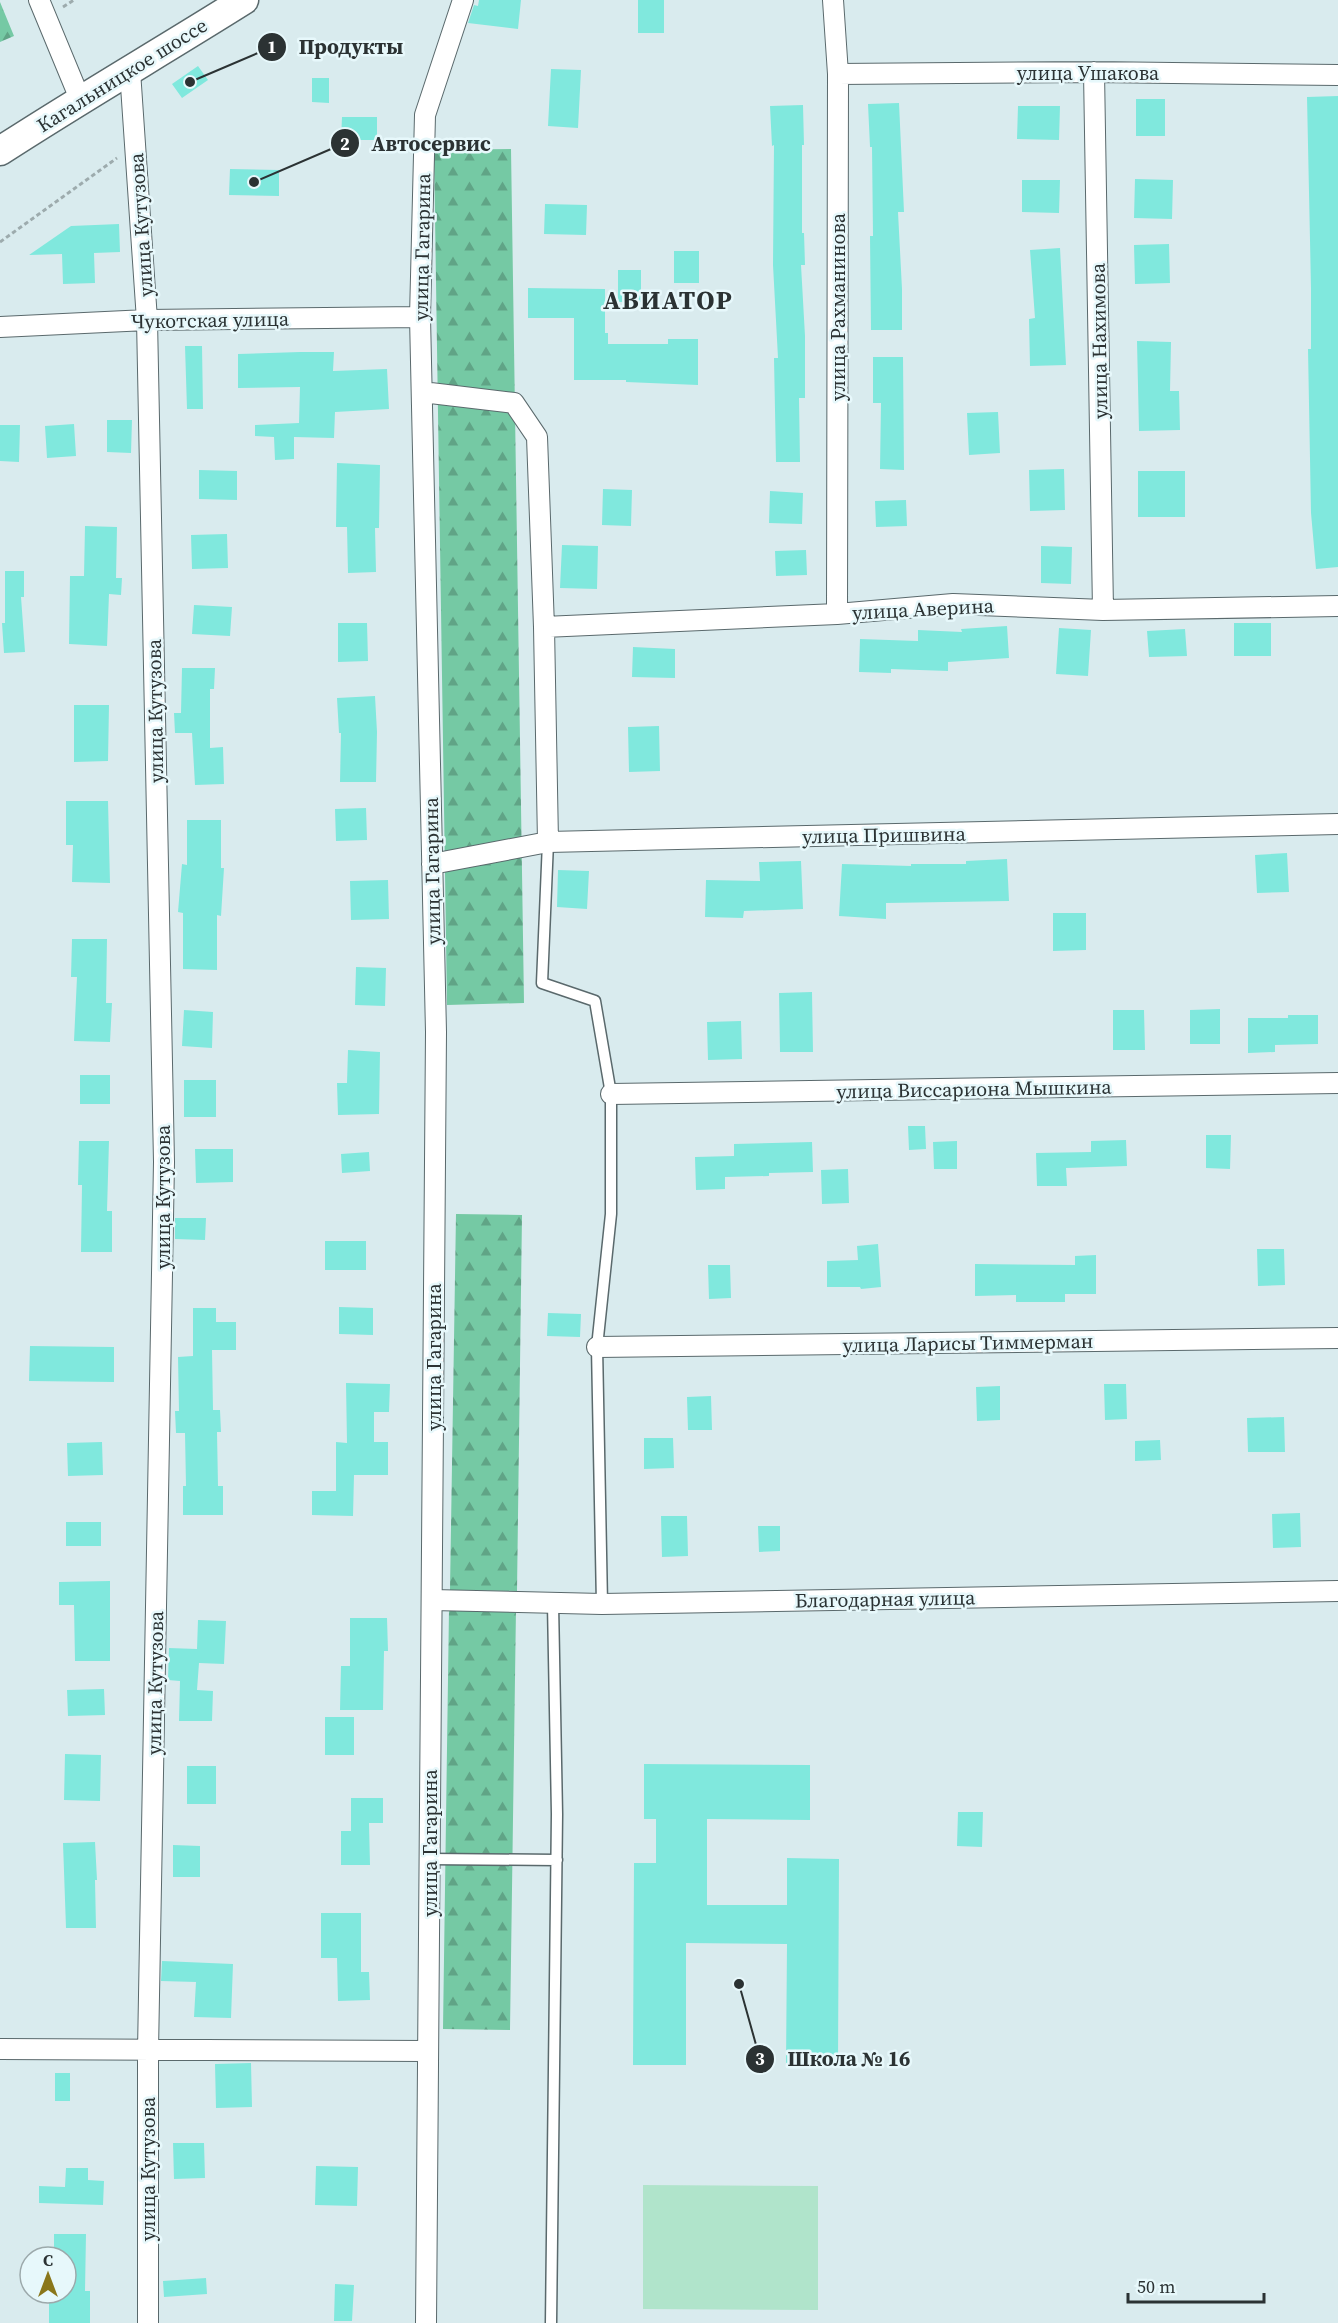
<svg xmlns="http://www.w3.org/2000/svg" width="1338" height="2323" viewBox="0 0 1338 2323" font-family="'Source Serif 4',serif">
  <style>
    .forest { fill: url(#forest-firs) }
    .pitch { fill: #b0e4cb }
    .building { fill: #80e8dd }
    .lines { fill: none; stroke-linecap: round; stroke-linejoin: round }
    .service-casing { stroke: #5a696c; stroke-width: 13 }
    .minor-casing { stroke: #5a696c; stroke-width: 22 }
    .secondary-casing { stroke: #5a696c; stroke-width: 31 }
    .path { stroke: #9dabad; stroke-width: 3; stroke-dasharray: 4.5 3; stroke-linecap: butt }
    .service { stroke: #fff; stroke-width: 10 }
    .minor { stroke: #fff; stroke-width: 20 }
    .secondary { stroke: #fff; stroke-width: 28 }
    .labels { text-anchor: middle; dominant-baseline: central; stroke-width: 5; stroke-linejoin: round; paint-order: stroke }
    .street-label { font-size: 20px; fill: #2b3233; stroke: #e7f8fb }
    .district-label { font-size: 26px; font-weight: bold; letter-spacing: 1.5px; fill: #2b3233; stroke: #e7f8fb }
    .leader { fill: none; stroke: #2b3233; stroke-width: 2 }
    .callout-dot { fill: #2b3233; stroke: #e7f8fb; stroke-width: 2 }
    .mark-label { font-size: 18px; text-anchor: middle; font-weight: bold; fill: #fff }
    .callout-label { font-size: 21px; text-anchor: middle; font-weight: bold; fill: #2b3233; stroke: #e7f8fb; stroke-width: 5; stroke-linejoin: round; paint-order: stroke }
  </style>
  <defs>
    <pattern id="forest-firs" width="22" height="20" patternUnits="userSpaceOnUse" patternTransform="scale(1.5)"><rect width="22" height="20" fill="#75c9a4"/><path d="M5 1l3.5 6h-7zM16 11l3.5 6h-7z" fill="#60a486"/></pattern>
  </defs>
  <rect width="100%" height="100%" fill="#d9ebee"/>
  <path class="forest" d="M0 2 14 36 0 42Z
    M511 149 524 1003 447 1005 434 150Z
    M456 1214 522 1215 517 1591 450 1590Z
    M516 1608 510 2030 443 2029 449 1609Z"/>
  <path class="pitch" d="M643 2185 818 2186V2310L643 2309Z"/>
  <path class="building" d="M479 0H521L518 29 468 23 474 5 478 6Z
    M638 0H664V33H638Z
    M198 66 208 80 182 98 172 84Z
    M551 69 581 70 578 128 548 126Z
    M312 78H329V103L312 102Z
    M1338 96V567L1316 569 1311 513 1308 349H1311V288L1307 97Z
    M1136 99H1165V136H1136Z
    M899 103 904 212H898L902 289V330H871L870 236H873L872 147H870L868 104Z
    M803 105 804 145H802V233H804L805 265H801L805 336V398H799L800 462H776L774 358H778L773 265 774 145 772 146 770 106Z
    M1018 106H1060L1059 140 1017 139Z
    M342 117H377V140H341Z
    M230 169 279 170V196L229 195Z
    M1135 179 1173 180 1172 219 1134 218Z
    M1022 180H1060L1059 213 1022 212Z
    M545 204 587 205 586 235 544 234Z
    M119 224 120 252 94 253 95 283 63 284 62 254 29 255 71 226Z
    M1169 244 1170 283 1135 284 1134 245Z
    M1060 248 1066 365 1030 366 1029 319 1035 318 1030 250Z
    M674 251H699V283H674Z
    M618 270H641V302H618Z
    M528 288 605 289V333H608V344H668V339H698V385L626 382V380H574V318H528Z
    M1137 341 1171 342 1170 391H1179L1180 430 1139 431Z
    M185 346H202L203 409H187Z
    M300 352H334L333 371 387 369 389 409 335 412 334 438 294 437V459L275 460 274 437 255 436V425L299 423 300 387 238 388V354Z
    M873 357H903L904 470 880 469 881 403H873Z
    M998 412 1000 453 969 455 967 413Z
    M107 420H132L131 453 107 452Z
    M74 424 76 456 47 458 45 426Z
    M0 425H20L19 462 0 461Z
    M337 463 380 465 379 528H375L376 572 348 573 347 527H336Z
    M1064 469 1065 510 1030 511 1029 470Z
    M199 470 237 471V500L199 499Z
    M1138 471H1185V517H1138Z
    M603 489 632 490 631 526 602 525Z
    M770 491 803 493 802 524 769 523Z
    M906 500 907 526 876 527 875 501Z
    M85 526 117 527 116 578H122L121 595 109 594 107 646 69 644 70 576H84Z
    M227 534 228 568 192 569 191 535Z
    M562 545 598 546 597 589 560 588Z
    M1041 546 1072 547 1071 584 1041 583Z
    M806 550 807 575 776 576 775 551Z
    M5 571H24V597H21L25 652 4 653 2 623H5Z
    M194 605 232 607 230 636 192 634Z
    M338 623H367L368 661 338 662Z
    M1234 623H1271V656H1234Z
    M1007 626 1009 658 948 662V671L891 669V673L859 672 860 639 918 641V630L962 632 961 629Z
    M1059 628 1091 630 1088 676 1056 674Z
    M1185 629 1187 656 1149 657 1147 631Z
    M633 647 675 649V678L632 677Z
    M182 668H215L214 689H210V748L223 747 224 784 195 785 192 733H175L174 713H181Z
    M375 696 377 732 376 782H340L341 733H339L337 698Z
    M74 705H109L108 761 74 762Z
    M659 726 660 771 629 772 628 727Z
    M66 801H108L110 883 72 882 73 845H66Z
    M366 808 367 840 336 841 335 809Z
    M187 820H221V868H224L221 916 217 915V970L183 969V913L178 912 182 864 187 865Z
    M1287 853 1289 892 1257 893 1255 855Z
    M1007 859 1009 901 886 903V919L839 916 842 864 911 866V864H966V861Z
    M801 861 803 909 744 911 743 918 705 917 706 880 760 881 759 862Z
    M558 870 589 871 587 909 557 907Z
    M388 880 389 919 351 920 350 881Z
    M1053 913H1086V950L1053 951Z
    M72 939H107L106 1003H112L110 1042 74 1041 77 977H71Z
    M356 967 386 968 385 1006 355 1005Z
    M812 992 813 1052H780L779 993Z
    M1220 1009V1044H1190V1010Z
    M184 1010 213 1012 212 1048 182 1046Z
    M1113 1010H1144L1145 1050H1113Z
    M1288 1015H1318V1044L1275 1045V1052L1248 1053V1018H1288Z
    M741 1021 742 1059 708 1060 707 1022Z
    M348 1050 380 1052 379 1114 338 1115 337 1083H347Z
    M80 1075H110V1104H80Z
    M184 1080H216V1117H184Z
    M908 1126H925L926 1149 909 1150Z
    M1206 1135H1231L1230 1169 1206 1168Z
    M1126 1140 1127 1166 1066 1168 1067 1186H1037L1036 1153 1091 1152V1141Z
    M79 1141H109L107 1211H112V1252H81L82 1185H78Z
    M957 1141V1169H934L933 1142Z
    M812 1142 813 1172 769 1173V1176L725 1177V1189L696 1190 695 1157 734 1156V1144Z
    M195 1149H233V1182L196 1183Z
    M369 1152 370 1171 342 1173 341 1154Z
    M848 1169 849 1203 822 1204 821 1170Z
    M175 1218H206L205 1240 175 1239Z
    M325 1241H366V1270H325Z
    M878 1244 881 1287 861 1289 860 1287H827V1261L858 1260 857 1246Z
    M1257 1249H1284L1285 1285 1258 1286Z
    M1096 1255V1294H1065V1302H1016V1295L975 1296V1264L1075 1265V1256Z
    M708 1265H730L731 1298 709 1299Z
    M339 1307 373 1308V1335L339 1334Z
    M193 1308H216V1322H236V1350H212L213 1410H220L221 1432H217L218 1486H223V1515H183V1486H186L185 1433H176L175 1411H179L178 1357 193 1356Z
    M548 1313 581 1314 580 1337 547 1336Z
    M30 1346 114 1347V1382L29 1381Z
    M346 1383 390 1384 389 1412H374V1442H388V1475H354L353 1516 312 1515V1491H336V1442L347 1443Z
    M1104 1384H1126L1127 1419 1105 1420Z
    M1000 1386V1420L977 1421 976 1387Z
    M711 1396 712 1430H688L687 1397Z
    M1284 1417 1285 1452H1248L1247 1418Z
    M644 1438H673L674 1468 644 1469Z
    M1160 1440 1161 1460 1135 1461V1441Z
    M102 1442 103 1475 68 1476 67 1443Z
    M1300 1513 1301 1547 1273 1548 1272 1514Z
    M661 1516H687L688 1556 662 1557Z
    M66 1522H101V1546H66Z
    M758 1526H780V1551L759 1552Z
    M110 1581V1661H75L74 1605H59V1582Z
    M350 1618H387L388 1651H384L383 1710H340L341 1666H350Z
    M198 1620 226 1621 224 1664 199 1663 197 1690 213 1691 212 1721H179L180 1681 168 1680 169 1648 197 1649Z
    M104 1689 105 1715 68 1716 67 1690Z
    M325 1717H354V1755H325Z
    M65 1754 101 1755 100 1801 64 1800Z
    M644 1764 810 1765V1820L707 1819V1905H787V1858L839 1859 838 2066H786L787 1944 686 1943V2065H633L634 1863H656V1819H644Z
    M187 1766H216V1804H187Z
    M351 1798H383V1823H369L370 1865H341V1831H351Z
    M958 1812H983L982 1847 957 1846Z
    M95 1842 97 1880H95L96 1928H66L63 1843Z
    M173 1845 200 1846V1877H173Z
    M321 1913H361V1972H369L370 2000 338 2001 337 1958H321Z
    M162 1961 233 1964 231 2018 194 2017 196 1982 161 1981Z
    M251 2063 252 2107 216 2108 215 2064Z
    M55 2073H70V2101H55Z
    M173 2143H204L205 2178 174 2179Z
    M316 2166 358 2167 357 2206 315 2205Z
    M66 2168H88V2180L104 2181 103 2205 39 2203V2186L65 2187Z
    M54 2234H86L85 2291H90V2323H49V2293H66V2257H54Z
    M206 2278 207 2294 164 2297 163 2281Z
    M335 2284 354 2285 352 2321H334Z"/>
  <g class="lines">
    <g class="service-casing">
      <path id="service" d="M548 842 542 983 595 1001 611 1094V1214L597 1347 602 1604
        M430 1859 557 1860
        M551 2323 557 1814 553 1604"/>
    </g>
    <g class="minor-casing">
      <path id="minor" d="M39 0 80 99
        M833 0 838 74 837 614
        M130 71 147 320 164 1162 148 2051V2323
        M1094 72 1103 610
        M838 74 1094 72 1338 75
        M0 327 147 320 420 317
        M422 392 514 403 537 437 544 627 548 842
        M544 627 837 614 953 604 1103 610 1338 606
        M432 864 548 842 1338 824
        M611 1094 1338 1083
        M597 1347 1338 1338
        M432 1600 602 1604 1338 1591
        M0 2049 428 2051
        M426 2323 436 1032 420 317 425 115 463 0"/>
    </g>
    <g class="secondary-casing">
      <path id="secondary" d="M0 151C80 99 163 51 244 0"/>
    </g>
    <path class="path" d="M63 7 74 0
      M0 242 117 158"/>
    <use href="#service" class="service"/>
    <use href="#minor" class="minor"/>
    <use href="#secondary" class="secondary"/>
  </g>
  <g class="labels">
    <g class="street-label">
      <text x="1088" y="73">улица Ушакова</text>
      <text transform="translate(122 75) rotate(-32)">Кагальницкое шоссе</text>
      <text transform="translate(141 225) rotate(-94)">улица Кутузова</text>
      <text transform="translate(422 247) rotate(-89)">улица Гагарина</text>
      <text transform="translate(838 307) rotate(-90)">улица Рахманинова</text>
      <text transform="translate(210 320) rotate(-1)">Чукотская улица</text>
      <text transform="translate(1099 341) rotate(-91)">улица Нахимова</text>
      <text transform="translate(923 609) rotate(-3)">улица Аверина</text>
      <text transform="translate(155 711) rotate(-91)">улица Кутузова</text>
      <text transform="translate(884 835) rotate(-1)">улица Пришвина</text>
      <text transform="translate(432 871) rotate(-91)">улица Гагарина</text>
      <text transform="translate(974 1089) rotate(-1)">улица Виссариона Мышкина</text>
      <text transform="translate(163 1197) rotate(-90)">улица Кутузова</text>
      <text transform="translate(968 1343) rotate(-1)">улица Ларисы Тиммерман</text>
      <text transform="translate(434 1357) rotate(-90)">улица Гагарина</text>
      <text transform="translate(885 1599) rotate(-1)">Благодарная улица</text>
      <text transform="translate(155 1683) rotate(-89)">улица Кутузова</text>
      <text transform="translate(430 1843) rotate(-90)">улица Гагарина</text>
      <text transform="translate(148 2169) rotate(-90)">улица Кутузова</text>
    </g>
    <g class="district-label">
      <text x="668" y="300">АВИАТОР</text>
    </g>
  </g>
  <path class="leader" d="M190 82L272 47M254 182L345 143M739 1984L760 2059"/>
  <g class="callout-dot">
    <circle cx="190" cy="82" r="6"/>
    <circle cx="254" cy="182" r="6"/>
    <circle cx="739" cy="1984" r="6"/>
    <circle cx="272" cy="47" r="15"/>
    <circle cx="345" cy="143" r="15"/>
    <circle cx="760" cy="2059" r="15"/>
  </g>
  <g class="mark-label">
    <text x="272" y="53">1</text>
    <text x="345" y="150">2</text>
    <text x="760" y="2065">3</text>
  </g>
  <g class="callout-label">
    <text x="351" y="54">Продукты</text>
    <text x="431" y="151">Автосервис</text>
    <text x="849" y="2066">Школа № 16</text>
  </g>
  <g transform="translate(48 2275)"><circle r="28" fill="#e7f8fb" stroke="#9ca9ab" stroke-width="1.5"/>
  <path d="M0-4.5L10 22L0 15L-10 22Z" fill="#8a771b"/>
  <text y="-9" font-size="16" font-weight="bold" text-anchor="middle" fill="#2b3233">С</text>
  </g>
  <path d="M1128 2293v9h136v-9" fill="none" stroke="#2b3233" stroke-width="3"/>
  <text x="1137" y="2293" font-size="18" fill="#2b3233" stroke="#e7f8fb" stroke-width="4.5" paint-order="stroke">50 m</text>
</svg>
